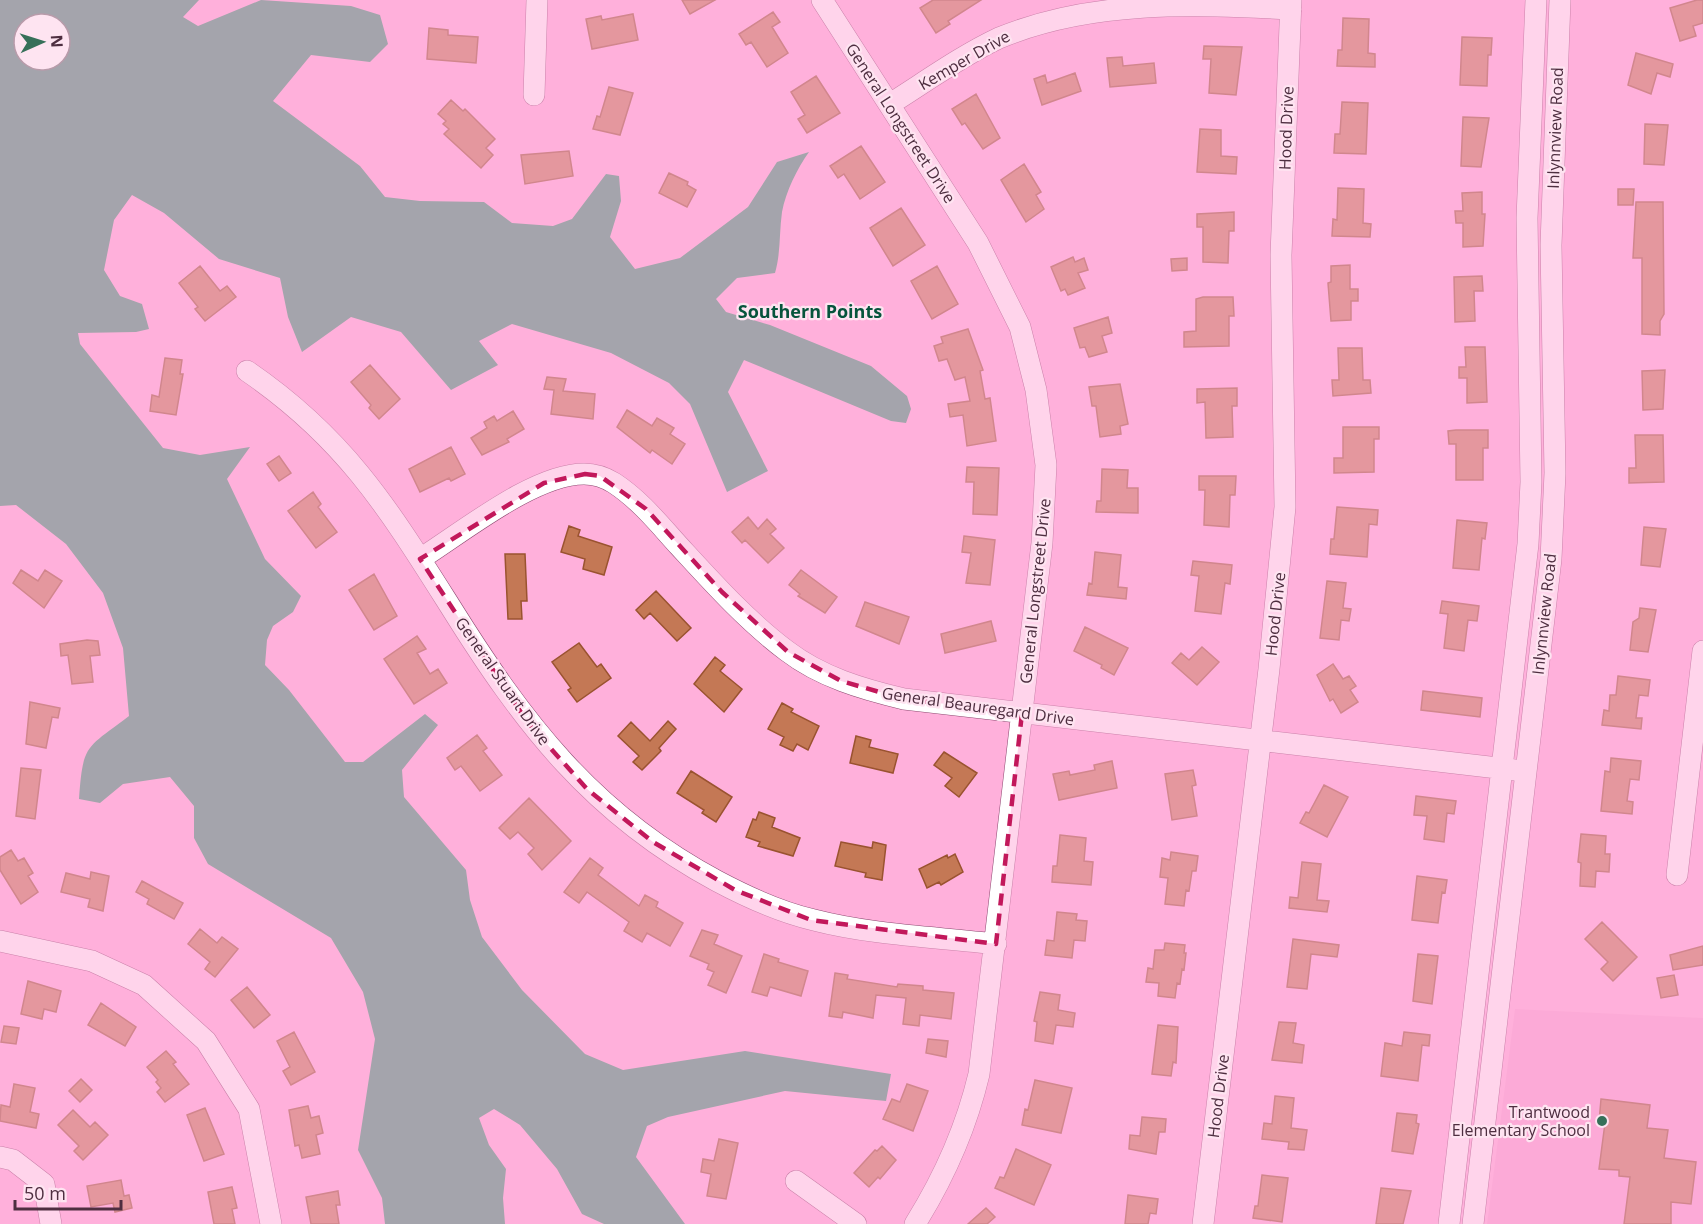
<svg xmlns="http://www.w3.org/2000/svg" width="1703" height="1224" viewBox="0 0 1703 1224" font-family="'Open Sans',sans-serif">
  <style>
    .built { fill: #f9a3d3 }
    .water { fill: #359673; fill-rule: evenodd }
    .building { fill: #c47855; stroke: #9a5330; stroke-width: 1.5 }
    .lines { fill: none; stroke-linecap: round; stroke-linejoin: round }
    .minor-casing { stroke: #8d4870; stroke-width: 22 }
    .minor { stroke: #fff; stroke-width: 21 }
    .marked { fill: none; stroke: #c2185b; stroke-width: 4.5; stroke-dasharray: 12 8; stroke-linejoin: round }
    .poi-dot { fill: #367059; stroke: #fee4f1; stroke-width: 2 }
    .labels { text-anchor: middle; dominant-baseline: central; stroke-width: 4.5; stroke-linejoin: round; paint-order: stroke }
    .street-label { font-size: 16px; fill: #4e2e40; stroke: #fee4f1 }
    .poi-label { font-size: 16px; fill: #4e2e40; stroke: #fee4f1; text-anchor: end }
    .neighbourhood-label { font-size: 18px; font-weight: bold; fill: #06543c; stroke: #fee4f1 }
  </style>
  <rect width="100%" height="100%" fill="#ffb0db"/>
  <path class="built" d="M1515 1009 1703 1018V1224H1487Z"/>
  <path class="water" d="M0 0H199L183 17 198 26 261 0 351 6 380 15 388 44 370 62 311 55 273 101 360 166 385 197 420 201 484 202 512 223 553 226 572 219 606 174 619 176 621 201 610 237 635 269 680 258 748 207 777 162 809 152C797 169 786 191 782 212 779 233 781 252 775 273L737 278 716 299 726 312 770 325 871 366 907 396 911 409 906 423 891 421 744 360 728 392 768 471 727 492 690 404 669 383 611 353 512 324 479 341 498 365 451 390 401 332 351 317 302 352 288 317 280 278 219 259 164 213 132 195 114 220 104 270 120 296 142 304 149 329 136 332 78 333 80 344 163 448 200 455 250 447 227 479 265 559 301 596 293 612 273 626 267 640 265 665 289 690 345 762H363L425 714 438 725 402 770 404 797 466 870 470 900 482 937 522 990 585 1054 623 1070 745 1051 891 1074 886 1101 785 1091 668 1117 647 1126 636 1157 685 1224H604L582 1214 557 1169 520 1125 494 1109 479 1118 489 1145 506 1169 503 1198 505 1224H385L382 1198 358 1150 375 1039 363 992 331 938 208 864 194 838V806L170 777 123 784 100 803 79 799C83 743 86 749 129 716L123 648 103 593 66 544 16 505 0 506ZM24 24H60V60H24Z"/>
  <path class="building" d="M682 0H715L690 14Z
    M933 0H981L948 21 950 24 936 33 920 8Z
    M1697 0H1703V23L1693 26 1696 36 1680 41 1670 8Z
    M773 12 780 22 772 27 788 53 767 67 751 42 746 45 739 34Z
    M633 14 638 40 592 49 586 19 601 16 602 20Z
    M1343 18 1369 19 1368 53 1375 54V67L1337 66 1338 50H1342Z
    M429 28 448 30V35L478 37 476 63 427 59Z
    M1462 37 1492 38 1491 55H1488L1487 86 1460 85Z
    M1204 46 1242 47 1236 95 1209 93 1211 59H1203Z
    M1636 53 1673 64 1670 77 1657 73 1651 94 1628 85Z
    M1122 57 1123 66 1154 63 1156 83 1110 87 1107 58Z
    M1075 73 1081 91 1042 105 1034 79 1045 75 1047 83Z
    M816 76 840 113 807 133 798 119 805 115 791 92Z
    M609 87 633 93 620 135 593 129 597 116 600 117Z
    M976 94 1000 138 983 149 965 123 962 125 952 109Z
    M451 100 463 111 465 109 495 139 486 148 493 155 481 168 444 134 449 129 443 124 446 121 438 114Z
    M1342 102 1368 103 1366 154 1334 153 1335 134H1340Z
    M1463 117 1489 118 1481 167 1461 166Z
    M1645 124 1668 125 1664 165 1644 164Z
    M1200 129 1221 130V156L1237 157 1236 174 1197 172Z
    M861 146 885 182 860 199 844 174 838 178 830 166Z
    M569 151 573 176 525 184 521 155Z
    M1024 164 1041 192 1036 195 1044 209 1026 222 1001 180Z
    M669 173 688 182 687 185 696 190 687 207 659 193Z
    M1338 188 1364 189 1363 223 1371 224 1370 237 1332 236 1333 219 1337 220Z
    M1618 189H1634L1633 205H1618Z
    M1482 192V214H1485L1483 246 1463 247V223H1456L1455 211H1463L1462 193Z
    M1636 202H1663L1664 314 1660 321V335L1642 334V258H1633Z
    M901 208 925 245 893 266 870 228Z
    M1234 212V231H1229L1228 263 1203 262V227H1197V214Z
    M1073 257 1075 262 1084 258 1088 270 1078 273 1085 288 1068 295 1065 289 1061 291 1051 267Z
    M1187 258V270L1172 271 1171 259Z
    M1350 265V289H1358V301H1351V320L1331 321 1328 283 1331 282V266Z
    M200 266 220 291 227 286 236 297 205 321 195 309 198 307 179 283Z
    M937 266 958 304 932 319 911 281Z
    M1482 276 1483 291H1474L1475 321 1455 322 1454 277Z
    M1203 297H1233L1234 316H1229V346L1184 347V332L1196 331V299Z
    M1108 317 1112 333 1102 336 1107 352 1089 357 1085 347 1080 348 1074 328Z
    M968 329 983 370 980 371 985 399 990 398 996 441 967 446 963 415 950 417 948 404 970 401 965 377 955 380 947 359 939 361 934 346 943 343 941 337Z
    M1465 347H1485L1487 402 1467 403V378H1459V367H1466Z
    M1338 348H1362L1363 380H1370L1371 393 1333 396 1332 380H1339Z
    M165 358 182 360 180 374H183L176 415 150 411 152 395 159 397Z
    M370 365 400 399 379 419 369 408 371 405 351 382Z
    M1665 370 1663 409 1643 410 1642 371Z
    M547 377 566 379 563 391 595 394 593 419 551 414 554 390 544 389Z
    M1120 384 1128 424 1120 426 1121 434 1100 437 1096 406H1092L1089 387Z
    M1237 388V406H1232L1233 437 1206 438 1205 402 1197 403V389Z
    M627 410 652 426 657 418 674 428 670 434 685 444 672 464 652 450 650 453 617 427Z
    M513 411 524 429 507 439 509 442 482 455 471 438 487 428 484 422 494 416 497 421Z
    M1343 427H1379V439H1374V472L1334 473V458H1343Z
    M1456 430H1488V448H1483V480H1456V444H1449L1448 431Z
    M1635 435H1663L1664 482 1629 483V468H1636Z
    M451 447 465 474 451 481 449 478 420 492 409 469Z
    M279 456 291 473 279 481 267 464Z
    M967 467 999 468 997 515 973 514 974 482H966Z
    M1102 469 1128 470 1127 488H1138V513L1096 512 1097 501H1101Z
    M1199 476H1236L1235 495H1230L1229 527 1204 525 1205 490H1199Z
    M313 492 321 504 318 507 337 532 316 548 288 511Z
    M1337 507 1378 510 1377 525 1369 524 1367 557 1330 554 1331 539H1334Z
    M748 517 758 529 767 519 776 529 770 534 784 548 768 563 745 540 742 543 732 532Z
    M1457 520 1487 523 1485 539 1482 538 1479 570 1453 568Z
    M569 526 580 530 578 536 612 547 604 575 583 569 585 559 561 552Z
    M1644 527 1666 529 1660 567 1641 565Z
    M964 536 995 540 990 585 966 583 971 553 962 552Z
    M1095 552 1121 555 1118 587 1127 588 1126 599 1087 595 1089 583 1092 584Z
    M505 554H525L527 601H521L522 619H508Z
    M1193 561 1232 565 1230 584 1225 583 1221 614 1195 611 1199 576 1191 575Z
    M21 570 38 581 45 570 62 581 44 608 13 583Z
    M801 570 837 597 825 613 798 596 800 594 789 585Z
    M374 574 397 616 374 630 349 590Z
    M1327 581 1346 583 1343 608 1351 609 1349 621 1341 620 1339 640 1320 638Z
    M656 591 691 628 677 641 650 613 644 619 636 610Z
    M1442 601 1479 606 1477 621 1468 620 1464 651 1444 648 1448 614 1440 613Z
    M865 602 909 617 899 644 856 626Z
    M1640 608 1656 610 1648 652 1630 650 1633 622 1639 618Z
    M991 621 996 641 945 653 941 634Z
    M1085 627 1128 648 1114 675 1101 668 1102 665 1074 651Z
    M417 636 426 649 417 653 430 674 438 669 447 683 414 704 384 659Z
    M87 640 98 641 100 655 90 656 93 682 72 684 68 655 61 656 60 644Z
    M579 643 597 667 601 664 611 678 577 702 568 690 571 688 552 662Z
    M1202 647 1219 662 1197 685 1172 663 1181 653 1189 660Z
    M715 657 725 665 720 671 742 689 724 712 694 684Z
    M1333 664 1343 679 1349 676 1356 686 1350 690 1358 702 1341 713 1333 699 1330 701 1317 675Z
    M1618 676 1650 680 1648 696 1639 695 1636 718H1642L1641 729 1602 725 1604 710 1609 711 1610 695H1616Z
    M1423 691 1482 698 1480 717 1421 710Z
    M30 702 60 708 58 718 52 717 46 748 26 744Z
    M782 703 793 709 791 712 819 726 808 750 797 744 793 751 780 745 784 737 768 729Z
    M668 721 676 729 659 748 661 751 642 770 633 762 639 756 618 736 631 722 650 741Z
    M477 735 487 748 483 751 502 775 480 791 461 766 455 770 447 758Z
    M856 736 871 740 869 747 898 754 893 773 850 763Z
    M944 752 977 773 959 797 945 786 952 778 934 765Z
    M1611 758 1641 761 1639 780 1630 779 1627 801 1633 802 1632 814 1601 811 1605 771 1610 772Z
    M1112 761 1117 788 1059 800 1053 774 1069 771 1070 775 1095 770 1094 765Z
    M21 768 41 770 35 819 16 816Z
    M1193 770 1196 785 1192 786 1197 816 1172 820 1165 774Z
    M691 771 732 797 716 822 702 813 704 810 677 793Z
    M1324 785 1348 797 1327 837 1300 823 1306 812 1309 813Z
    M1416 796 1456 801 1454 814 1447 813 1444 842 1424 839 1427 816 1414 815Z
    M529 798 571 841 542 870 528 854 534 848 518 832 510 839 499 828Z
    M759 812 775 818 772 827 800 838 793 856 758 846 760 842 746 837 753 819 756 820Z
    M1581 834 1606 836 1605 854H1610L1609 872 1596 871 1595 887 1580 886 1581 863 1578 862Z
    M1060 835 1086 838 1084 861 1093 862 1091 885 1052 882 1053 866H1057Z
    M841 842 872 848 873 842 886 845 882 880 865 877 866 873 835 866Z
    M11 850 18 861 24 858 33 873 28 876 38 892 21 904 0 870V857Z
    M1171 852 1198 856 1196 871H1192L1189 891 1186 890 1184 906 1165 904 1168 878 1160 877 1162 858 1170 860Z
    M955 854 963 872 941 885 939 882 927 888 919 869 947 855 948 858Z
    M590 858 603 868 598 875 639 906 645 895 658 902 656 907 683 923 670 946 647 933 642 942 624 931 629 922 587 892 579 903 564 892Z
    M1302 862 1321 864 1317 900 1329 901 1327 912 1289 908 1290 897 1298 898Z
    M91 872 109 876 103 911 88 907 90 899 61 892 66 873 90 879Z
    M1417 876 1447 880 1445 893 1442 892 1438 923 1412 920Z
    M142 881 183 903 174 919 147 904 149 899 136 892Z
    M1057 912 1077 914 1076 920 1087 921 1085 941 1074 940 1072 958 1045 955 1047 940 1054 941Z
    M1602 922 1637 957 1613 981 1601 969 1608 962 1585 939Z
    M200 929 217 943 222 937 238 949 215 977 205 969 210 962 188 944Z
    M702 930 718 935 714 944 742 956 726 993 708 985 714 972 707 969 709 964 690 956Z
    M1293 939 1339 945 1337 957 1311 954 1307 989 1287 987Z
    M1165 943 1185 945 1184 953H1186L1184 970 1182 969 1180 984 1177 983 1175 998 1158 996 1159 983 1146 982 1148 968 1153 969 1155 950H1164Z
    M1703 946V965L1673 970 1670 955Z
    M764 954 779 959 778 962 808 971 801 996 770 987 767 996 752 992Z
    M1418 954 1438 956 1432 1004 1413 1001Z
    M835 973 848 975 847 979 897 987 898 984 923 986V990L954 993 951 1019 920 1015 919 1026 903 1024 906 998 876 995 873 1018 843 1012 842 1018 829 1016Z
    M1674 975 1678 995 1661 998 1657 978Z
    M28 981 61 991 56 1012 44 1009 42 1019 21 1014Z
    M247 987 270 1015 254 1028 231 1000Z
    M1040 992 1060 995 1058 1010 1075 1013 1073 1027 1056 1025 1053 1044 1035 1041 1037 1022 1034 1021Z
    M101 1003 136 1027 125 1046 88 1025Z
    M1279 1022 1296 1023 1293 1043 1304 1045 1302 1063 1272 1060Z
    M1158 1025 1178 1027 1176 1063 1173 1062 1171 1076 1152 1074Z
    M4 1026 19 1028 16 1044 1 1042Z
    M294 1032 315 1072 291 1085 283 1071 290 1067 277 1041Z
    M1404 1032 1430 1035 1429 1046 1422 1045 1418 1081 1381 1076 1385 1043 1402 1046Z
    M928 1039 948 1041 946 1057 926 1053Z
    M166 1051 176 1062 173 1064 189 1084 165 1102 157 1092 161 1088 156 1082 158 1080 147 1067Z
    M81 1079 92 1090 80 1102 69 1091Z
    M1035 1080 1072 1088 1061 1133 1022 1125 1025 1109 1028 1110Z
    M14 1084 35 1088 30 1112 39 1114 36 1128 0 1121 1 1105 10 1107Z
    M907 1084 928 1091 913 1131 883 1119 892 1099 900 1102Z
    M1275 1096 1294 1098 1291 1128 1307 1130 1304 1150 1288 1149 1289 1142 1262 1139 1264 1123 1272 1124Z
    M1601 1099 1650 1105 1647 1128 1668 1130 1664 1158 1696 1162 1691 1204 1671 1202V1224H1624L1630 1177 1619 1176V1170L1599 1169 1605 1123 1599 1122Z
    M308 1106 311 1118 319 1116 323 1133 316 1135 320 1154 302 1158 299 1145 295 1146 289 1110Z
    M205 1108 224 1154 204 1161 187 1115Z
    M73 1110 90 1127 95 1122 108 1135 83 1160 74 1151 79 1146 58 1125Z
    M1397 1113 1417 1115 1416 1123 1419 1124 1413 1154 1392 1151Z
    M1142 1117 1166 1119 1165 1132H1159L1156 1154 1129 1149 1130 1135 1140 1136Z
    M719 1139 738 1143 726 1199 707 1196 711 1174 701 1172 703 1159 714 1161Z
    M882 1146 896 1160 880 1179 878 1177 869 1187 854 1173 875 1150 877 1151Z
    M1016 1149 1051 1165 1034 1205 995 1188 1000 1177 1004 1178Z
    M1262 1175 1288 1178 1282 1222 1253 1218 1255 1206H1258Z
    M121 1180 124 1196 129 1195 132 1208 115 1212 113 1203 91 1207 87 1186Z
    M232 1187 237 1208 232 1209 235 1224H214L208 1192Z
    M1381 1188 1411 1191 1403 1224H1376Z
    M338 1191 340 1205H336L339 1224H311L306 1197Z
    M1128 1195 1158 1199 1156 1214 1150 1213 1148 1224H1125Z
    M986 1208 995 1217 987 1224H968Z"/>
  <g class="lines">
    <g class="minor-casing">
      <path id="minor" d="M822 0 978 243 1020 327 1036 390 1046 465 1042 543 979 1074C966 1129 945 1176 915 1224
        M534 95 537 0
        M890 104C925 82 961 56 999 38 1091 0 1192 4 1291 9
        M247 371C345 438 388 508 450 606 523 723 592 814 717 881 747 897 780 912 814 920 872 935 936 937 996 944
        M420 559C463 532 534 474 584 474 594 474 606 478 614 483 640 500 659 524 679 546 713 583 747 621 787 651 821 677 862 689 904 699L1515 770
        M1677 875 1703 651
        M0 941 92 961 144 985 206 1041 249 1109 271 1224
        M0 1157 13 1160 44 1184 51 1224
        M796 1181 856 1224
        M1203 1224 1269 669 1285 507 1281 255 1291 0
        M1449 1224 1528 544 1531 482 1527 218 1536 0
        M1473 1224 1551 559 1555 473 1551 245 1560 0"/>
    </g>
    <use href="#minor" class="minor"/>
  </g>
  <path d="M0 0H1703V1224H0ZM585 474 600 476 646 509 722 592 788 652 841 681 904 699 1022 713 996 944 811 920 735 890 653 842 587 789 528 723 420 559 544 483Z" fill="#ffb0db" fill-opacity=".55" fill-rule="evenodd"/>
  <path class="marked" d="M585 474 600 476 646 509 722 592 788 652 841 681 904 699 1022 713 996 944 811 920 735 890 653 842 587 789 528 723 420 559 544 483Z"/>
  <circle class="poi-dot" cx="1602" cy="1121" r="6"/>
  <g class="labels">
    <g class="street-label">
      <text transform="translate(964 60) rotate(-30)">Kemper Drive</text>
      <text transform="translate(901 123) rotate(57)">General Longstreet Drive</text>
      <text transform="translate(1286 128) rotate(-88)">Hood Drive</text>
      <text transform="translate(1555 128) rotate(-88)">Inlynnview Road</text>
      <text transform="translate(1035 591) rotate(-84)">General Longstreet Drive</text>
      <text transform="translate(1275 614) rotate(-84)">Hood Drive</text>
      <text transform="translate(1544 614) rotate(-84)">Inlynnview Road</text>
      <text transform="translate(503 681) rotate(55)">General Stuart Drive</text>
      <text transform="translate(978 706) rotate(8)">General Beauregard Drive</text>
      <text transform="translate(1218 1096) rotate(-83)">Hood Drive</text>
    </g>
    <g class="poi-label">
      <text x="1590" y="1112">Trantwood<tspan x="1590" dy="18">Elementary School</tspan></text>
    </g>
    <g class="neighbourhood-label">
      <text x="810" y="311">Southern Points</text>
    </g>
  </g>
  <g transform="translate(42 42) rotate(87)"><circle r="28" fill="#fee4f1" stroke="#b89baa" stroke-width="1.5"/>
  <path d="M0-4.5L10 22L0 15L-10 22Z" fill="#367059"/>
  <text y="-9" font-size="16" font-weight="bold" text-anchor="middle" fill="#4e2e40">N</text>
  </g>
  <path d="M15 1200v9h106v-9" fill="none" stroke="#4e2e40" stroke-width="3"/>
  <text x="24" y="1200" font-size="18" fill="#4e2e40" stroke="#fee4f1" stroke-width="4.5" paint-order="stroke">50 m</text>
</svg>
